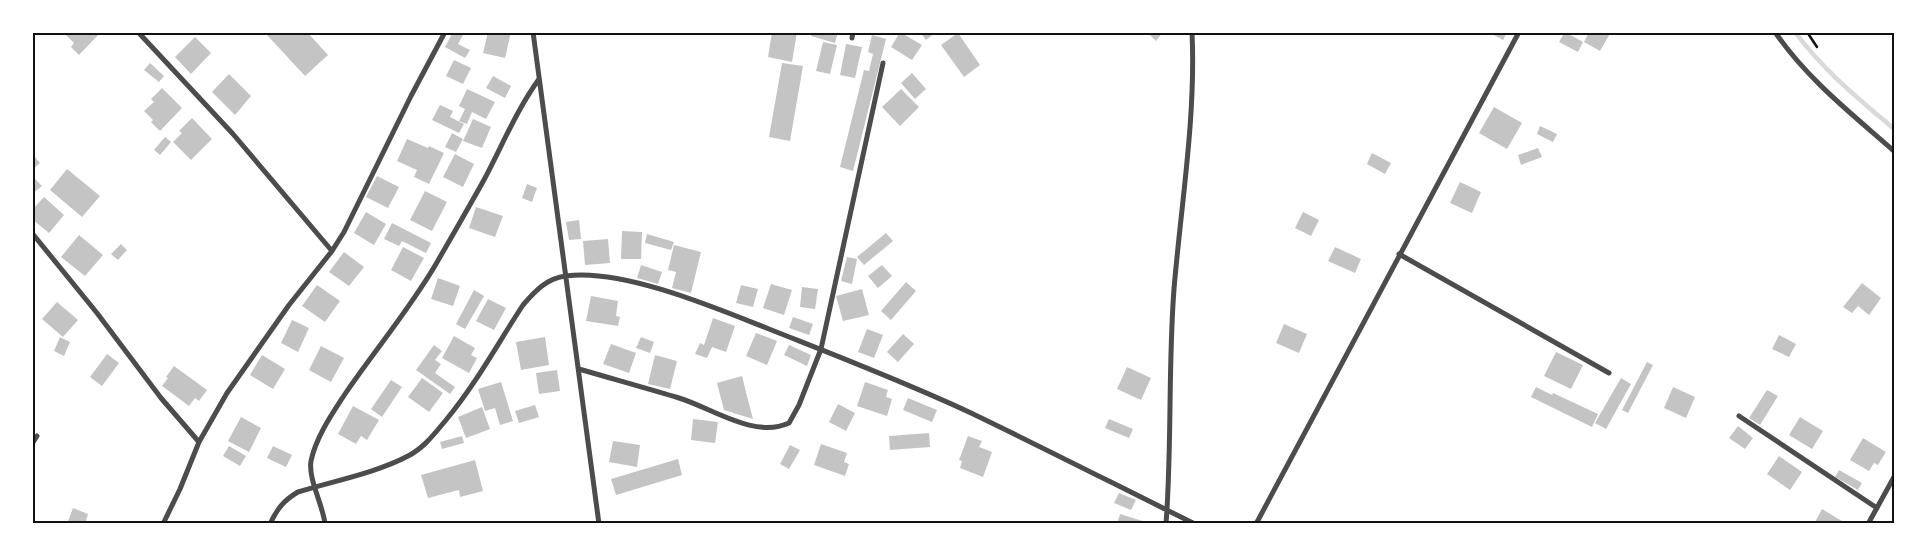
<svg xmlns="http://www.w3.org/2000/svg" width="1927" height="556" viewBox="0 0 1927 556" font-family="Quicksand,sans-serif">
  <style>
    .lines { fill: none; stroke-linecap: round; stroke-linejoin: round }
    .stream { stroke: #d9d9d9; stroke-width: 4.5 }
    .building { fill: #c4c4c4 }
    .path { stroke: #111; stroke-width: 2.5 }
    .minor { stroke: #4c4c4c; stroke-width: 5 }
    .neatline { fill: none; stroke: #111; stroke-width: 2 }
  </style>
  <rect width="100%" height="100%" fill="#fff"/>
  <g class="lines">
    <path class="stream" d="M1795 32C1823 70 1859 99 1894 129"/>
  </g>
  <path class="building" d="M63 32H97L99 34 79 55 71 47 74 43Z
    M270 32H307L328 55 305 76 267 35Z
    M453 32H469L467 35 464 33 458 44 470 50 465 58 445 47Z
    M488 32H511L505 58 483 53Z
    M772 32H797L792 62 768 57Z
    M812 32H838L835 43 811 36Z
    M900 32 922 45 912 60 891 47Z
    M920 32H936L926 40Z
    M1147 32H1163L1156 41Z
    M1495 32H1507L1503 40 1494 35Z
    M1565 32 1583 42 1578 52 1559 42Z
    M1589 32H1611L1600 51 1584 42Z
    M958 33 980 65 964 77 941 45Z
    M872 35 886 39 853 171 840 167 864 70 869 71 873 54 868 52Z
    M195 37 211 53 191 74 175 57Z
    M823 42 837 45 830 74 816 71Z
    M846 44 862 47 855 78 840 75Z
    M454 60 471 68 463 84 446 76Z
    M150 63 164 76 159 82 144 70Z
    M782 63 803 66 790 141 769 137Z
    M912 73 926 89 915 99 901 83Z
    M229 74 251 96 235 115 212 92Z
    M493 76 511 86 505 98 486 88Z
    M162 88 182 108 160 131 151 122 153 120 144 111 154 102 151 99Z
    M467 89 495 102 486 119 472 112 467 124 459 121 465 109 459 106Z
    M901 89 919 107 900 126 882 107Z
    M440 105 453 111 450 117 464 124 459 133 432 120Z
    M1494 107 1522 123 1507 149 1479 133Z
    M192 118 212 139 191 160 173 142 182 133 179 131Z
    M473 119 491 127 482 148 463 141Z
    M1540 126 1557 134 1553 142 1537 134Z
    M452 133 463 139 456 152 445 147Z
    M165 137 171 142 160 155 154 150Z
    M407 139 428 148 429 146 444 153 429 184 414 177 417 170 397 161Z
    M1538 148 1542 157 1521 165 1518 155Z
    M1372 153 1391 163 1385 174 1367 164Z
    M455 154 474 164 463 187 443 177Z
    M35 157 40 163 32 170V160Z
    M67 169 100 196 82 217 50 190Z
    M32 176 42 186 32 194Z
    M377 176 399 187 388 208 366 197Z
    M1460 182 1481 192 1472 213 1450 203Z
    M527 184 537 188 532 202 522 198Z
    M425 191 447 202 432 231 410 220Z
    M44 197 64 215 49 233 32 219V210Z
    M476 207 503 216 495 237 469 228Z
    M366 212 386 224 374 245 354 233Z
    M1303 212 1319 220 1311 236 1295 228Z
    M579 220 581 239 569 240 566 222Z
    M392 223 431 243 426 253 402 241 399 246 384 239Z
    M622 231 642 232 641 259H621Z
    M886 233 893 241 864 265 857 257Z
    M647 234 674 242 671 250 645 243Z
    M79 235 103 255 85 276 61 257Z
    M608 239 610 263 585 265 583 241Z
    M121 244 127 250 118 260 111 254Z
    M674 245 701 252 691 293 672 288 676 272 668 270Z
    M403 247 424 258 411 281 391 270Z
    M1335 247 1361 259 1355 273 1328 261Z
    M344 252 364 267 349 286 329 272Z
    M847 257 857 259 852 284 841 281Z
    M641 265 662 272 658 284 637 278Z
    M882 265 892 276 878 288 868 276Z
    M438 278 460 286 453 306 431 299Z
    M906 282 916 291 891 320 881 311Z
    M1862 283 1881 298 1869 315 1858 306 1852 313 1843 307Z
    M771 284 792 290 784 315 763 308Z
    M317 285 340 301 325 322 302 306Z
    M741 285 758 289 753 307 736 303Z
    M802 287 818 289 815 309 800 307Z
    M862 289 869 315 843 321 836 296Z
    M474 290 484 296 465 329 456 324Z
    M591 296 618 301 616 316 620 317 618 326 586 321Z
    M488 299 506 308 494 330 476 321Z
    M57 302 78 320 63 337 42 319Z
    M793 317 813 324 809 335 789 328Z
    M713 318 735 326 726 352 712 347 707 358 695 354 700 343 704 345Z
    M292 320 309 328 298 352 281 343Z
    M1284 324 1307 334 1299 353 1276 343Z
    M867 329 883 335 874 358 858 352Z
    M756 333 777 341 767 365 746 356Z
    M903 334 914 344 898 362 887 352Z
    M1779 335 1796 344 1789 357 1772 349Z
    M454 336 475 348 471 355 477 358 469 373 442 358Z
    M60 337 70 342 64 356 54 351Z
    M545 337 549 365 521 370 516 342Z
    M641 337 654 342 650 353 636 348Z
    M611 344 636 353 629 373 603 364Z
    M434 345 442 351 435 360 441 364 435 373 455 387 450 394 416 370Z
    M789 345 811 355 807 366 784 355Z
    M321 346 344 358 331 382 309 370Z
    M1556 352 1583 365 1571 389 1544 376Z
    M107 354 119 363 102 386 90 377Z
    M262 355 285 369 273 389 250 375Z
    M655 355 677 361 670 389 648 384Z
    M1647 362 1653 365 1628 413 1622 410Z
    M174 366 207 390 199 401 195 398 189 406 162 386 168 378 166 377Z
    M1127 367 1151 378 1141 400 1117 389Z
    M557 370 560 391 539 394 536 373Z
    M742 376 748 400 753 419 724 410 717 383Z
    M422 378 443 393 429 412 408 397Z
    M1621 378 1631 384 1606 429 1595 423Z
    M391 380 402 387 382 417 371 409Z
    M501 382 513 421 500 425 495 408 485 411 478 389Z
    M865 382 888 390 886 397 892 399 887 416 857 406Z
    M1536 387 1552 395 1553 393 1598 414 1592 427 1531 397Z
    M1673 387 1695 397 1686 418 1664 408Z
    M1767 390 1778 396 1760 425 1749 418Z
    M908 398 937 410 932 422 903 410Z
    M838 404 855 413 846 431 829 422Z
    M535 405 539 417 519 423 515 411Z
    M353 406 379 420 367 440 361 436 356 444 338 434Z
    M482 407 490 429 466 438 458 417Z
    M241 417 261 428 249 452 228 441Z
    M1800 417 1823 431 1812 449 1789 435Z
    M693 419 718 422 715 443 691 440Z
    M1109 419 1133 429 1129 438 1105 428Z
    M1738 426 1753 438 1745 449 1729 438Z
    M929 433 930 447 890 450 889 436Z
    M462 436 464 443 442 449 440 442Z
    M968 436 982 441 979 447 992 452 983 477 960 468 962 461 959 460Z
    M1863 438 1886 452 1878 465 1874 463 1869 471 1850 460Z
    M613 441 640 445 637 467 609 462Z
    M821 444 847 453 844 462 849 464 845 476 814 465Z
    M790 445 800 450 789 469 780 464Z
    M229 446 246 456 240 466 223 456Z
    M273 446 292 455 286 467 267 458Z
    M1779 456 1802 472 1790 490 1767 474Z
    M678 459 682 475 616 495 611 479Z
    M475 460 483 491 460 497 459 490 428 498 421 475Z
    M1839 470 1862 483 1858 490 1835 477Z
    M1119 493 1136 500 1131 510 1114 503Z
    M73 508 88 514 85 524H67Z
    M1822 509 1842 521 1841 524H1814Z
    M1120 514 1149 523V524H1117Z"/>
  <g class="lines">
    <path class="path" d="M1807 32 1817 47"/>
    <path class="minor" d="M138 32 233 134 332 251
      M533 32C554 196 578 360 599 524
      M1775 32C1807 79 1852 114 1894 151
      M852 38 853 32
      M32 233 97 313 161 398 199 442
      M1399 254 1609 373
      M579 369C613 379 646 388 679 398 712 408 754 439 789 423L799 405 821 349 883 63
      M1739 416 1877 508
      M32 444 37 436
      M163 524 180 489 199 442 227 393 289 305 332 251 344 232 411 96 445 32
      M270 524C277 509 284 500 298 492 333 481 376 473 408 456 424 448 435 433 446 420 476 384 498 343 523 305 535 291 547 278 566 276 622 268 716 308 769 329 837 356 905 382 971 413 1046 449 1120 487 1195 524
      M325 524C323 505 308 479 311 461 316 437 332 414 345 394 375 350 409 310 436 264 452 236 469 207 485 178 503 144 516 111 539 79
      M1166 524C1172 446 1168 367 1174 289 1181 205 1196 117 1192 32
      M1256 524 1519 32
      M1868 524 1894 477"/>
  </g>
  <rect width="1927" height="556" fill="none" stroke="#ffffff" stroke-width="68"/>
  <rect x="34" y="34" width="1859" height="488" class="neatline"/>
</svg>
